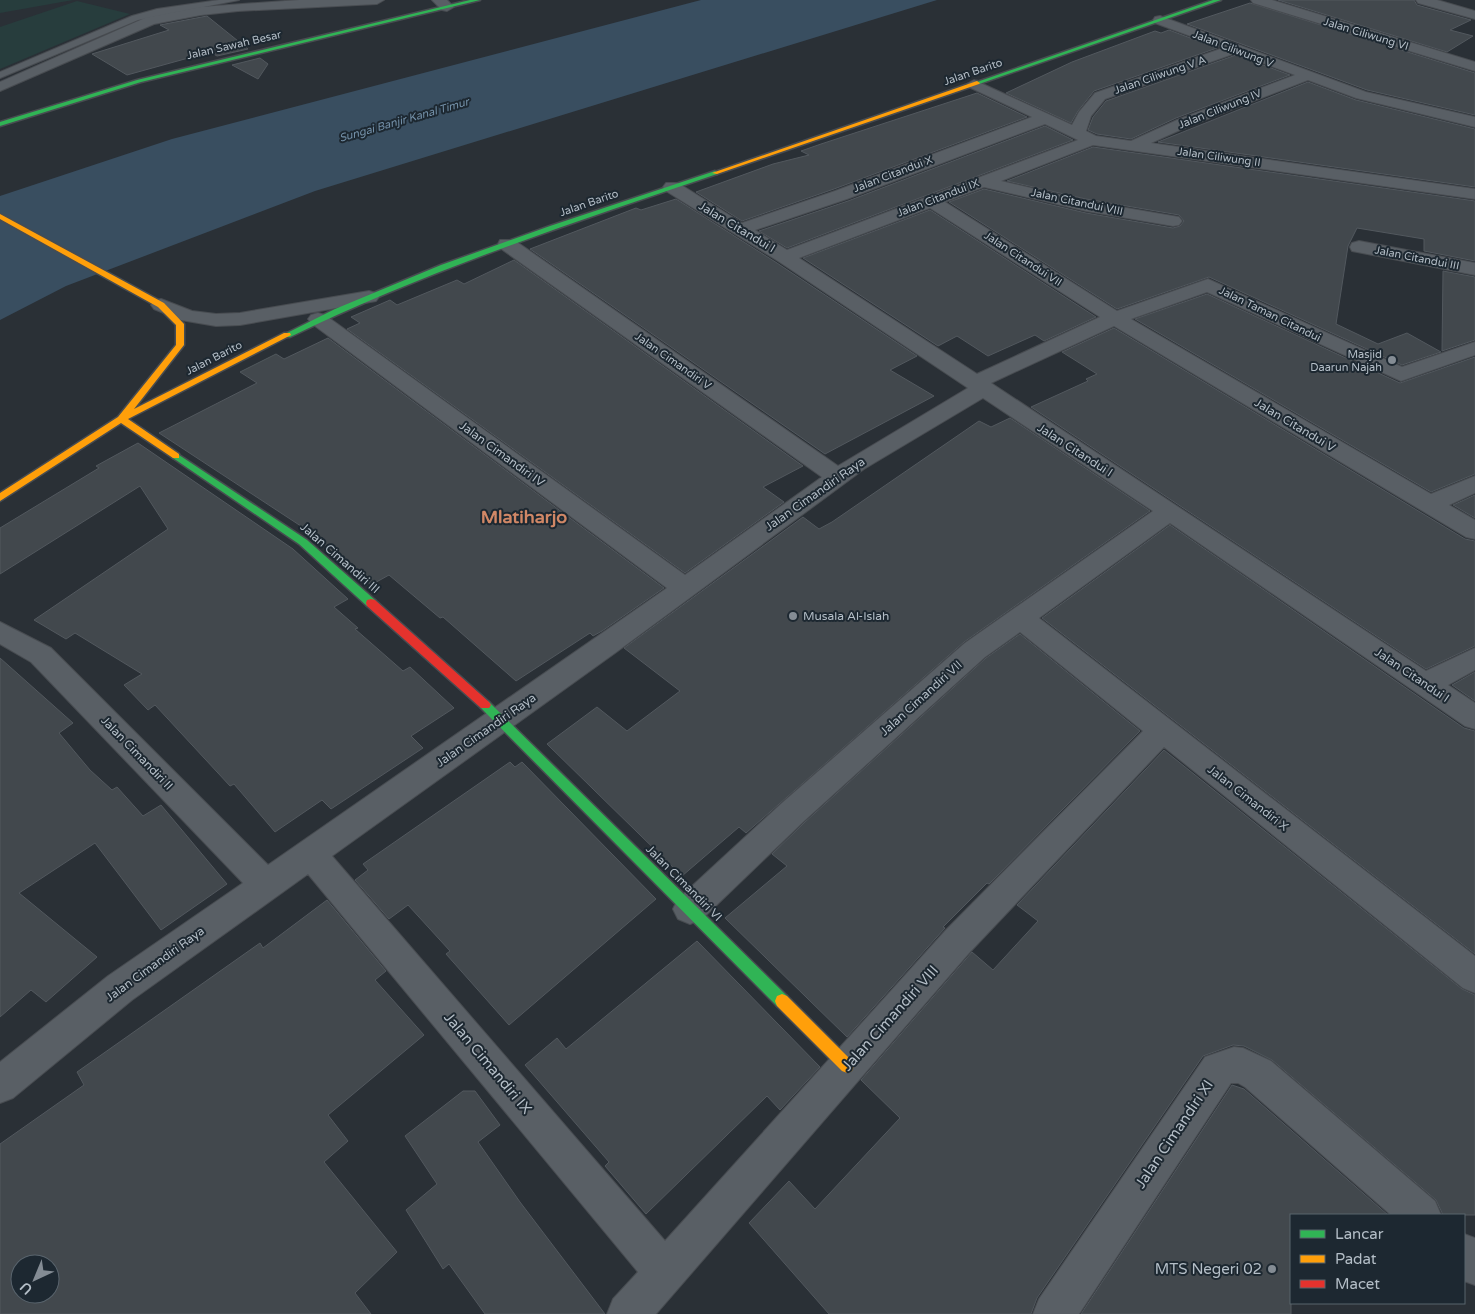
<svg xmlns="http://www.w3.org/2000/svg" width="1475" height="1314" viewBox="0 0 1475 1314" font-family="'Varela Round',sans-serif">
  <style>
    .green { fill: #273d3d }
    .water { fill: #394e60 }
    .building { fill: #42484d; stroke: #52585e; fill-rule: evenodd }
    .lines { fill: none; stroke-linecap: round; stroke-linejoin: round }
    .lane-casing { stroke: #484c51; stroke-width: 2 }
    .street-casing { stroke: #484c51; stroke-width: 2 }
    .fast-casing { stroke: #484c51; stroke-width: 3 }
    .slow-casing { stroke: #484c51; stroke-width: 3 }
    .jam-casing { stroke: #484c51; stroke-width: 3 }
    .lane { fill: #595f65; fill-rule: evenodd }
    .street { fill: #595f65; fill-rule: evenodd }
    .fast { fill: #30b455; fill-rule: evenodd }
    .slow { fill: #ff9f0a; fill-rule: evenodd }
    .jam { fill: #e5322d; fill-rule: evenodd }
    .poi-dot { fill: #848c94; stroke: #1d2831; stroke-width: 2 }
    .labels { text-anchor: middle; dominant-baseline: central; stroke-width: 4; stroke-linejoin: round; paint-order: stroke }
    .far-street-label { font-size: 11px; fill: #b4bec7; stroke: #1d2831 }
    .far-water-label { font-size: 11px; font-style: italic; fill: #7592aa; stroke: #1d2831 }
    .far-poi-label { font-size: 11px; fill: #b4bec7; stroke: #1d2831; text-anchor: end }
    .street-label { font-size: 12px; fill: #b4bec7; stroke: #1d2831 }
    .poi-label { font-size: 12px; fill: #b4bec7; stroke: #1d2831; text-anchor: start }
    .near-street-label { font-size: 15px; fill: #b4bec7; stroke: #1d2831 }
    .near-poi-label { font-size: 15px; fill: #b4bec7; stroke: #1d2831; text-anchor: end }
    .district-label { font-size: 18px; font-weight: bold; fill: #d08766; stroke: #1d2831 }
  </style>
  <rect width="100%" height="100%" fill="#2a3036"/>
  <path class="green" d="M0 0H73L0 13Z
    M77 1 130 14 0 69V27Z"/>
  <path class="water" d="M701 0H937L315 191 66 286 0 320V196L172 139Z"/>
  <path class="building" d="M1278 0H1414L1417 5 1471 20 1450 30 1473 36 1447 52Z
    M1250 3 1475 73V115L1367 90 1187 24Z
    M207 16 248 49 217 56 210 52 127 75 92 54 169 30 160 25Z
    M1169 30 1217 48 1094 91 1078 111 1071 123 1006 93 1072 62 1155 31 1161 33Z
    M1236 55 1290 75 1176 118 1131 139 1097 134 1088 130 1093 117 1106 101Z
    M260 58 268 64 258 79 232 65Z
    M1308 82 1356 100 1475 129V187L1158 142Z
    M977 93 1027 117 834 189 742 221 696 192 773 164 809 155 801 151 821 144Z
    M1045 126 1073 140 787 248 759 231 848 201Z
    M1093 147 1475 201V261L1424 251V239L1357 228 1348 246 1336 324 1378 344 1407 333 1441 352 1402 365 1209 277 1117 309 949 202 984 189 1086 213 1173 228 1180 226 1184 221 1179 215 1086 199 1007 181Z
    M676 199 777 263 917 356 890 370 934 396 825 454 530 249 636 208 641 210Z
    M930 210 1096 317 1044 341 1035 335 988 356 957 336 938 346 803 258Z
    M514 260 803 466 763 487 784 502 685 573 347 329 360 323 351 317 390 300 397 305 457 280 464 284Z
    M1443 271 1475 277V340L1442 351Z
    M1207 294 1400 383 1475 357V474L1431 492 1135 319Z
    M1114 328 1465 539 1475 541V646L1426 669 1031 407 1088 381 1086 379 1097 374 1062 352Z
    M328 338 664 588 602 631 593 636 590 633 516 681 443 617 440 618 389 575 371 585 313 534 159 433 257 383 240 372 276 354 284 359Z
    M1010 418 1150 511 964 642 746 833 739 827 682 876 547 744 597 707 627 731 680 691 624 648 803 517 819 529 832 522 979 421 991 427Z
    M138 443 293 549 348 599 334 607 358 628 355 629 403 671 410 667 454 708 411 736 423 748 331 809 322 800 275 832 234 784 230 786 155 705 148 710 124 685 142 674 75 633 66 639 34 620 168 529 140 486 0 574V528L99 468 96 466Z
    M1475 495V518L1453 505Z
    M1170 525 1464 728 1475 731V954L1042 618Z
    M1020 634 1140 731 989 884 987 883 943 927 945 928 847 1037 725 918 787 866 772 854 805 822 986 658Z
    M0 658 73 723 59 733 90 770 112 790 117 787 143 816 161 805 227 884 161 930 95 843 19 893 97 957 46 1002 31 990 0 1017Z
    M1475 672V701L1452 685Z
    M1164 750 1462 989 1475 995V1215H1443L1436 1200 1272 1060 1244 1046 1233 1045 1203 1056 1037 1298 1031 1314H829L749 1223 789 1181 815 1209 900 1118 861 1080 972 952 993 970 1038 921 1017 905Z
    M510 762 515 767 522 762 656 899 509 1025 446 954 450 951 408 905 389 919 355 880 368 870 363 864Z
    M327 900 386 971 375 980 424 1035 328 1115 348 1141 324 1162 397 1252 355 1293 371 1314H0V1144L84 1085 77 1072 260 943 263 948ZM20 1264H50V1294H20Z
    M697 941 820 1067 780 1110 767 1096 646 1214 605 1166 609 1162 525 1065 557 1038 566 1049Z
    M1232 1085 1244 1089 1388 1215H1291V1314H1081Z
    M463 1091H475L500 1125 478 1142 520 1202 605 1314H485L449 1264 443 1269 406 1210 437 1184 405 1136Z"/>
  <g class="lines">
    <g class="lane-casing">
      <path id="lane" d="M219 0H239L138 20 0 78V72L132 16 157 9Z"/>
    </g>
    <g class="street-casing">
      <path id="street" d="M299 0H384L377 4 238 11 201 15 154 24 0 91V82L145 18 201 7Z
        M432 0H447L454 7 447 11 442 10Z
        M1251 0H1272L1475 62V71L1253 3Z
        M1416 0H1437L1475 11V19L1418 3Z
        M1160 16 1366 92 1475 117V127L1356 98 1308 80 1189 126 1151 143 1475 189V199L1093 145 1001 181 1086 201 1173 216 1179 217 1182 221 1179 225 1173 226 1086 211 984 187 945 202 1117 311 1208 279 1402 367 1475 342V355L1401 381 1207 292 1131 319 1431 494 1475 476V493L1449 505 1475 520V539L1466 537 1114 326 991 383 1426 671 1475 648V670L1448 685 1475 703V729L1465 726 1170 523 1039 618 1475 956V993L1463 988 1164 747 969 953 656 1314H607L613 1299 638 1272 308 874 132 1000 13 1098 0 1103V1062L108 976 243 883 31 662 0 644V622L51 648 268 865 667 588 311 323 308 319 311 315 318 313 325 315 685 575 822 477 500 248 498 244 500 240H514L838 466 968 388 778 261 666 191 663 187 666 183H678L742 223 835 191 1032 117 969 87 967 84 974 80 1072 125 1079 112 1095 93 1223 48 1155 23 1153 20 1155 17ZM1236 53 1295 75 1177 120 1131 141 1096 136 1086 131 1091 116 1105 99ZM1045 124 1078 140 787 250 755 230 847 199ZM930 208 1100 317 977 374 799 258ZM983 398 1153 511 965 643 782 803 678 899 673 909 678 919 690 924 702 919 804 821 985 657 1020 632 1143 731 945 931 665 1241 332 856 615 653 864 469Z
        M1359 241 1475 263V275L1352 251 1350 247 1352 243Z
        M369 291 376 293 379 297 376 301 240 325 216 326 181 320 154 309 151 305 154 301 161 299 192 311 216 314 240 313Z
        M1234 1047 1243 1048 1271 1061 1435 1201 1441 1215H1391L1245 1087 1238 1083H1231L1079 1314H1033L1039 1299 1205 1057Z
        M1464 1234 1475 1238V1285L1464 1281Z"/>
    </g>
    <g class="fast-casing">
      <path id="fast" d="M470 0H480L141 82 0 126V122L137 80Z
        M1213 0H1221L979 84 974 83Z
        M715 171 718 173 717 174C572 223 428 270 290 337H284L283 335 335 309 441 265 550 226Z
        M176 453 307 540 375 600 376 603 375 606H367L299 544 173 458 171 456Z
        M485 700 489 702 787 996 789 1001 787 1006 782 1008 777 1006 481 708 479 705 481 702Z"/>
    </g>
    <g class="slow-casing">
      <path id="slow" d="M977 81 980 83 979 84 717 174 712 173Z
        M0 214 164 303 184 324V345L134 409 284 333H290L291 335 128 419 179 454V458H173L121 423 0 501V493L118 417 176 345V325L158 307 0 219Z
        M782 994 787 996 852 1061 854 1066 852 1071 847 1073 842 1071 777 1006 775 1001 777 996Z"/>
    </g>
    <g class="jam-casing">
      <path id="jam" d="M371 599 375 600 489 702 491 705 489 708H481L367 606 366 603 367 600Z"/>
    </g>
    <use href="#lane" class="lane"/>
    <use href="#street" class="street"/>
    <use href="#fast" class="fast"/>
    <use href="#slow" class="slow"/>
    <use href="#jam" class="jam"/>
  </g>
  <g class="poi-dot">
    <circle cx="1392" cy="360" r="5"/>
    <circle cx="793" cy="616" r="5"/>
    <circle cx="1272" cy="1269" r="5"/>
  </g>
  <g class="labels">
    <g class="far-street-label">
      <text transform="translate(1366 34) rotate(17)">Jalan Ciliwung VI</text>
      <text transform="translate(234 45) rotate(-13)">Jalan Sawah Besar</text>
      <text transform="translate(1233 49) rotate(21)">Jalan Ciliwung V</text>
      <text transform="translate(973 72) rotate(-19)">Jalan Barito</text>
      <text transform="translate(1160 75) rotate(-19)">Jalan Ciliwung V A</text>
      <text transform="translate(1220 109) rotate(-22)">Jalan Ciliwung IV</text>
      <text transform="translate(1219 157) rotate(8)">Jalan Ciliwung II</text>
      <text transform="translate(893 174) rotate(-21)">Jalan Citandui X</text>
      <text transform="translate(938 198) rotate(-21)">Jalan Citandui IX</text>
      <text transform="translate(1077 202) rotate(12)">Jalan Citandui VIII</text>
      <text transform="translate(589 203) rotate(-19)">Jalan Barito</text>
      <text transform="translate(1417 258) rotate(11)">Jalan Citandui III</text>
      <text transform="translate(1023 259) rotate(33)">Jalan Citandui VII</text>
      <text transform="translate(1270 314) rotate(26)">Jalan Taman Citandui</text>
      <text transform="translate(214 358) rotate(-27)">Jalan Barito</text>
      <text transform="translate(673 361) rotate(35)">Jalan Cimandiri V</text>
    </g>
    <g class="far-water-label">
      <text transform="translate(404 120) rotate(-16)">Sungai Banjir Kanal Timur</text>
    </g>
    <g class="far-poi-label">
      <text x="1382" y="354">Masjid<tspan x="1382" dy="13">Daarun Najah</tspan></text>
    </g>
    <g class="street-label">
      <text transform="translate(737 227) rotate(31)">Jalan Citandui I</text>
      <text transform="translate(1295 425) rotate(31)">Jalan Citandui V</text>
      <text transform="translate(1075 450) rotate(33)">Jalan Citandui I</text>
      <text transform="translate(502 454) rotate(36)">Jalan Cimandiri IV</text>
      <text transform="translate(815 494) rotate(-35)">Jalan Cimandiri Raya</text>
      <text transform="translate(340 558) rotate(41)">Jalan Cimandiri III</text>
      <text transform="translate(1412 675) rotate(34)">Jalan Citandui I</text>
      <text transform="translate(921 698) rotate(-42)">Jalan Cimandiri VII</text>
      <text transform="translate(486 730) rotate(-35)">Jalan Cimandiri Raya</text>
      <text transform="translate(137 753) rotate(46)">Jalan Cimandiri II</text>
      <text transform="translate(1248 798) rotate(38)">Jalan Cimandiri X</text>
      <text transform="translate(684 883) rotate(45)">Jalan Cimandiri VI</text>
      <text transform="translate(155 964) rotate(-36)">Jalan Cimandiri Raya</text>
    </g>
    <g class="poi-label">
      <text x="803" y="616">Musala Al-Islah</text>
    </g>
    <g class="near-street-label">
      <text transform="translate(890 1018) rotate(-48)">Jalan Cimandiri VIII</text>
      <text transform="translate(488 1063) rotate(50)">Jalan Cimandiri IX</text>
      <text transform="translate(1174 1134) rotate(-56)">Jalan Cimandiri XI</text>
    </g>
    <g class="near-poi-label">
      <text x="1262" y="1269">MTS Negeri 02</text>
    </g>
    <g class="district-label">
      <text x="524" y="517">Mlatiharjo</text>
    </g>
  </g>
  <rect x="1290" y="1214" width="175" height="90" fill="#1d2831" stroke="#59646d"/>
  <rect x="1300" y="1230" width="25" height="8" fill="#30b455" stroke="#59646d"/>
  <text x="1335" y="1239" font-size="15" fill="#b4bec7">Lancar</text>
  <rect x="1300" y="1255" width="25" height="8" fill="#ff9f0a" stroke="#59646d"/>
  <text x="1335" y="1264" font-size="15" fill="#b4bec7">Padat</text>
  <rect x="1300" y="1280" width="25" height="8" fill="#e5322d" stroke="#59646d"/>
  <text x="1335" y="1289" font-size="15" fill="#b4bec7">Macet</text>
  <g transform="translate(35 1279) rotate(224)"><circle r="24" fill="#1d2831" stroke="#59646d"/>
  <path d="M0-4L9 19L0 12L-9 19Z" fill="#848c94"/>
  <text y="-8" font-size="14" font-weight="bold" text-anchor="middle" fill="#b4bec7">U</text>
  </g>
</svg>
